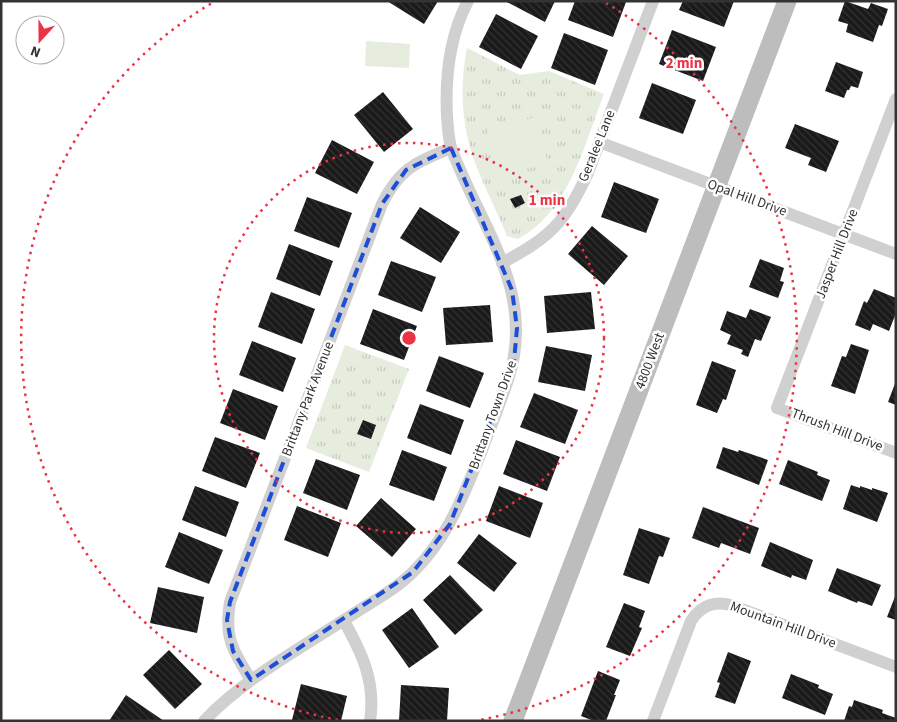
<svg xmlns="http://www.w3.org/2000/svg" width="897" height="722" viewBox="0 0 897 722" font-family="'Source Sans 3',sans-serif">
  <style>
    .park { fill: url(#park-tufts) }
    .pitch { fill: #e6ecde }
    .building { fill: url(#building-back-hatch) }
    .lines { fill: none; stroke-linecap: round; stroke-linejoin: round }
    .minor { stroke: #d0d0d0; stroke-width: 12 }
    .secondary { stroke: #bdbdbd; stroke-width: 19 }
    .marked { fill: none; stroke: #1d4ed8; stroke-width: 4; stroke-dasharray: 10 6; stroke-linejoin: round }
    .ring { fill: none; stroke: #ea3446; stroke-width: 2.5; stroke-dasharray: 2.5 5 }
    .labels { text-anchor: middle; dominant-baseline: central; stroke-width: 5; stroke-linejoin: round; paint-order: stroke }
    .street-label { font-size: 14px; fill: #333; stroke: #fff }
    .centre { fill: #ea3446; stroke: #fff; stroke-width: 2.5 }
    .ring-label { font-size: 15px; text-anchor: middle; font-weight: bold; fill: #ea3446; stroke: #fff; stroke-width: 5; stroke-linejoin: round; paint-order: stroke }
  </style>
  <defs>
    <pattern id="park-tufts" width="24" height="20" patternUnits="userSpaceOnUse" patternTransform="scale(1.25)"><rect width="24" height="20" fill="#e6ecde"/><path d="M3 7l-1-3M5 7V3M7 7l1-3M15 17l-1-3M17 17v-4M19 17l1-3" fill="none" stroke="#c6cbbf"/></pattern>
    <pattern id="building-back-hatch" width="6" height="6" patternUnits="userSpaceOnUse" patternTransform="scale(1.25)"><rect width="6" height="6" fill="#1a1a1a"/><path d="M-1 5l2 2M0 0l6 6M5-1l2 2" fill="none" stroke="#333"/></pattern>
  </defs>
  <rect width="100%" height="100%" fill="#fff"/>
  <path class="park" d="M467 48 520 75 549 71 604 94C584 145 569 212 518 239L507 236C496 209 481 181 472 154 461 119 460 83 467 48Z
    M345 345 409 369 369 472 306 448Z"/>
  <path class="pitch" d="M366 41 410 44 409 68 365 66Z
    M537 117 548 164 498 175 487 128Z"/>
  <path class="building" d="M387 1H438L424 24Z
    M505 1H555L545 22Z
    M575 1 626 2 613 37 568 20Z
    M683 1H734L724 27 679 10Z
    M845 1 868 9 871 3 888 9 882 26 879 25 873 42 846 32 848 24 838 21Z
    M496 14 538 36 521 69 479 47Z
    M672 30 716 47 703 81 659 64Z
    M564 33 608 50 595 85 551 68Z
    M836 62 863 72 858 88 851 86 849 90H847L844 98 825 91Z
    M652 83 696 100 683 134 639 118Z
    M383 92 413 129 384 152 354 115Z
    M795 124 839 141 826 172 808 165 811 158 785 148Z
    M332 140 374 162 357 194 315 173Z
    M614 182 659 199 646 233 601 217Z
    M521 195 525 203 515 208 510 199Z
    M307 197 352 213 339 248 294 231Z
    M420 207 460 232 441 263 400 238Z
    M592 226 628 256 604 285 568 254Z
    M289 244 333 261 320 296 276 279Z
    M760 259 784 268 780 281 784 282 778 298 749 287Z
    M391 261 436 277 422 312 378 295Z
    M874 289 896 298V313L889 331 873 324 870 331 855 325 864 301 867 303Z
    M271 292 315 309 302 344 258 327Z
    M591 292 595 329 547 333 544 296Z
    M490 305 493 342 446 345 443 308Z
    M373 309 417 326 404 360 360 344Z
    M750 309 771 317 761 341 755 339 748 357 741 354 743 350 727 344 731 335 720 330 727 311 746 318Z
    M252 341 296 358 283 392 239 375Z
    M851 344 869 350 855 394 831 386 842 356 846 357Z
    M546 346 592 355 585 391 538 382Z
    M439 356 484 373 470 408 426 391Z
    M712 361 736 370 726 400 723 399 717 413 696 405Z
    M896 381V405L888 402Z
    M233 389 278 406 265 440 220 423Z
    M534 393 578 410 565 444 520 427Z
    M420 404 464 420 451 455 407 438Z
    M363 420 376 425 371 439 357 434Z
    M215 437 260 453 246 488 202 471Z
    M516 440 560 457 547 491 503 474Z
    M723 447 738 452 739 450 768 460 759 485 716 468Z
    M402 450 447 467 434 501 389 485Z
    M316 459 360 475 347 510 303 493Z
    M788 460 818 472 817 475 830 480 822 501 779 484Z
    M851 485 860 488V486L872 490V488L888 493 877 522 843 509Z
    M195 486 239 502 226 537 182 520Z
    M499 486 543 503 530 538 486 521Z
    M381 498 416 529 392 557 356 526Z
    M297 506 341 523 328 557 284 540Z
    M703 507 759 528 750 554 721 543 719 548 692 538Z
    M639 528 670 538 663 557 659 556 649 584 623 575Z
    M179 532 223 550 209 584 165 567Z
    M479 534 517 563 494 592 457 563Z
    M770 542 813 560 806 580 792 575 791 578 761 566Z
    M837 568 881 585 872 606 858 601 857 603 828 591Z
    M450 575 483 610 455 635 423 600Z
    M158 587 204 597 197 633 150 623Z
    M896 594V620L887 617Z
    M624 603 645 611 639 627 642 628 630 656 606 647Z
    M412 608 439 647 409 668 382 630Z
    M169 650 202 684 175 709 143 675Z
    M728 652 751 661 735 704 715 697 720 683 717 682Z
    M598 671 620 680 614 695H616L606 721H594L581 716Z
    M791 674 819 685 818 688 833 694 825 715 782 698Z
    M301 684 347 696 341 721 292 720Z
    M401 685 449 688 447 721H399Z
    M126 695 164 721H109Z
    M854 700 883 710 882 713 896 718V721H844L849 706 852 707Z"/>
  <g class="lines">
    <path class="minor" d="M896 99 777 408 896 453
      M599 142 896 254
      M502 263C522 252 544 240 559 222 571 208 579 192 587 175L653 1
      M344 621C362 653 376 682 370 721
      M251 680C233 651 224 638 230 602L382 204C400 168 415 163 451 148
      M204 721C245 677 310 643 361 609 379 598 398 587 413 572 444 542 460 504 476 465 487 437 498 409 508 380 537 292 481 228 452 150 448 140 448 127 447 116 445 76 449 37 468 1
      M653 721 691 621C701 605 716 600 734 606L896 667"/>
    <path class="secondary" d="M513 721 787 1"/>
  </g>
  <path class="marked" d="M451 148 512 290 517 328 514 361 450 524 413 572 251 680 233 651 227 620 230 602 382 204 406 170Z"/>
  <g class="ring">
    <circle cx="409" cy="338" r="195"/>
    <path d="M338 720A389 389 0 0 1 212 3M606 3A389 389 0 0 1 480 720"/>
  </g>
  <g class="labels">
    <g class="street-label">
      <text transform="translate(597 146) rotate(-68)">Geralee Lane</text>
      <text transform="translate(747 198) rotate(20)">Opal Hill Drive</text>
      <text transform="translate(837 254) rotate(-69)">Jasper Hill Drive</text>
      <text transform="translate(650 361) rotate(-69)">4800 West</text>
      <text transform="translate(308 399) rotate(-69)">Brittany Park Avenue</text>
      <text transform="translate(493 415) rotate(-70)">Brittany Town Drive</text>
      <text transform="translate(837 430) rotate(21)">Thrush Hill Drive</text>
      <text transform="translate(783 625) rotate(20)">Mountain Hill Drive</text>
    </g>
  </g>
  <circle cx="409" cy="338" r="8" class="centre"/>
  <g class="ring-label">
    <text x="684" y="68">2 min</text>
    <text x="547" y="205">1 min</text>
  </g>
  <rect width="897" height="722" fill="none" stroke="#333333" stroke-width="5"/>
  <g transform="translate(40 40) rotate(201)"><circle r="24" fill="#ffffff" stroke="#adadad"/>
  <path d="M0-4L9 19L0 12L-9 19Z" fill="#ea3446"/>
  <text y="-8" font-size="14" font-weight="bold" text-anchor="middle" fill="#333333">N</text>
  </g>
</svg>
